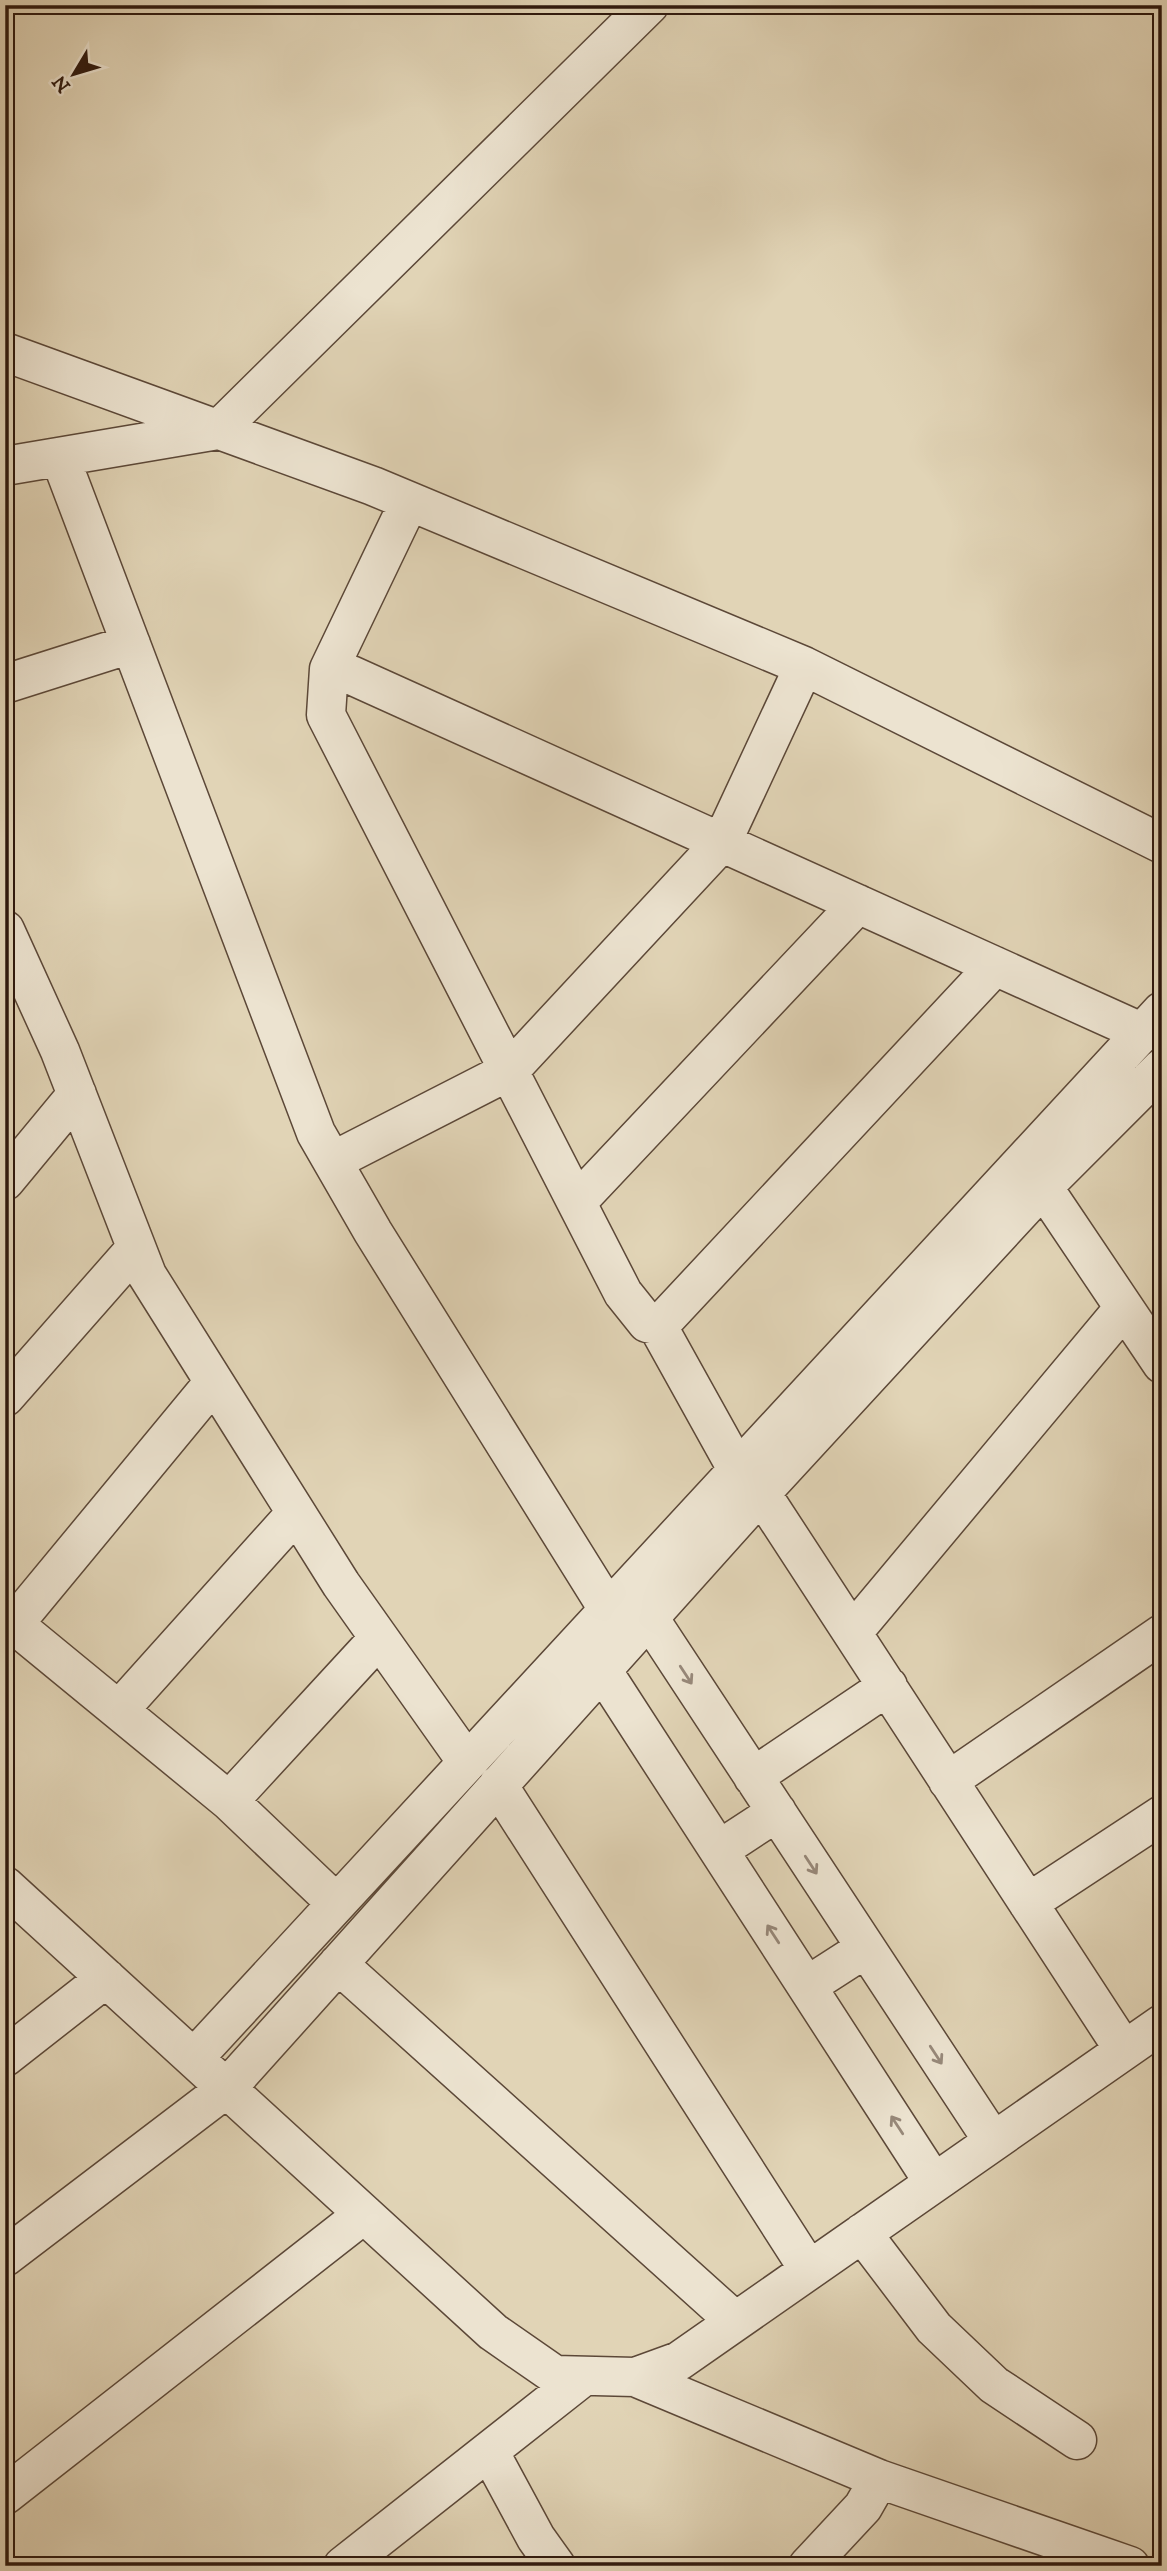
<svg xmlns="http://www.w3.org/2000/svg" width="1167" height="2571" viewBox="0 0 1167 2571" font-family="'IM FELL DW Pica',serif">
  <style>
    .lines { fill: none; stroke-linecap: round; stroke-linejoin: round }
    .minor-casing { stroke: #5c4838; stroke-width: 41 }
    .minor { stroke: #ece3d0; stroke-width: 38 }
    .oneway { stroke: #978879 }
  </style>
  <rect width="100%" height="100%" fill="#e1d4b6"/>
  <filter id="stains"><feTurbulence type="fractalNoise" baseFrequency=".00286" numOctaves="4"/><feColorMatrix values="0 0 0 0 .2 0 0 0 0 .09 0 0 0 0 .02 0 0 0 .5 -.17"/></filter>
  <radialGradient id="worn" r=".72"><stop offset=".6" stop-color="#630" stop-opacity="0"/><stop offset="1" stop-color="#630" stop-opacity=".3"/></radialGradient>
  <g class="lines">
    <g class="minor-casing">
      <path id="minor" d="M5 352 373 486 804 666 1162 844
        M60 457 316 1133 373 1232 608 1609
        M5 466 218 430 649 5
        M409 502 329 669 326 715 623 1293 647 1323 657 1325 667 1317 995 966
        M329 669 351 675 1141 1032
        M5 684 131 644
        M5 930 60 1051 147 1275 341 1584 467 1762
        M333 1161 509 1071 722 842 804 666
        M5 1181 77 1094
        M1043 1187 1162 1364
        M577 1202 858 904
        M657 1325 737 1469
        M5 1397 136 1248
        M761 1493 1124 2050
        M5 1617 229 1801 335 1902
        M649 1618 993 2141
        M14 1624 214 1382
        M853 1632 1124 1308
        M602 1670 934 2183
        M120 1709 296 1513
        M753 1777 888 1686
        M948 1781 1162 1634
        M498 1785 809 2270
        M229 1801 379 1638
        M719 1850 777 1812
        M5 1886 493 2332 555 2375 635 2377 679 2361 1162 2024
        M1028 1903 1162 1815
        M338 1964 735 2321
        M807 1986 866 1948
        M5 2057 106 1978
        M194 2058 1162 1011
        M862 2233 934 2328 994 2385 1077 2440
        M5 2257 227 2088 761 1493 1043 1187 1162 1068
        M635 2377 879 2479 1130 2566
        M489 2451 536 2538 556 2566
        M5 2495 364 2214
        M343 2566 584 2376
        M808 2566 863 2507 879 2479"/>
    </g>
    <use href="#minor" class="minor"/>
  </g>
  <defs><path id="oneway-shaft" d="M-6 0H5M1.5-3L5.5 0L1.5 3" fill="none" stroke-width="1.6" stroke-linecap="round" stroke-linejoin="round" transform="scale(1.75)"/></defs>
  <g class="oneway">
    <use href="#oneway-shaft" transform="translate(686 1675) rotate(57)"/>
    <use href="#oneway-shaft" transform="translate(811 1865) rotate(57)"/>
    <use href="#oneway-shaft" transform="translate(773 1934) rotate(-123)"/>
    <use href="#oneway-shaft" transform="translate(936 2055) rotate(57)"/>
    <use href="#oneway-shaft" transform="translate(897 2125) rotate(-123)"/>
  </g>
  <rect width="1167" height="2571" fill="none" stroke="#e1d4b6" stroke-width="28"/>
  <rect x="7" y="7" width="1153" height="2557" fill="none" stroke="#2f190e" stroke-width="3.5"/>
  <rect x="14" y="14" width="1139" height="2543" fill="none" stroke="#2f190e" stroke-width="2"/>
  <g transform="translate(74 74) rotate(232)" stroke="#ece3d0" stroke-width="5" paint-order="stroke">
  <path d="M0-5L12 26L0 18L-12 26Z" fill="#2f190e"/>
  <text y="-10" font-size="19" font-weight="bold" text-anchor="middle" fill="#2f190e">N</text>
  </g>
  <rect width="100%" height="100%" filter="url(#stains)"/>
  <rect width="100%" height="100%" fill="url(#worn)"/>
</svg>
